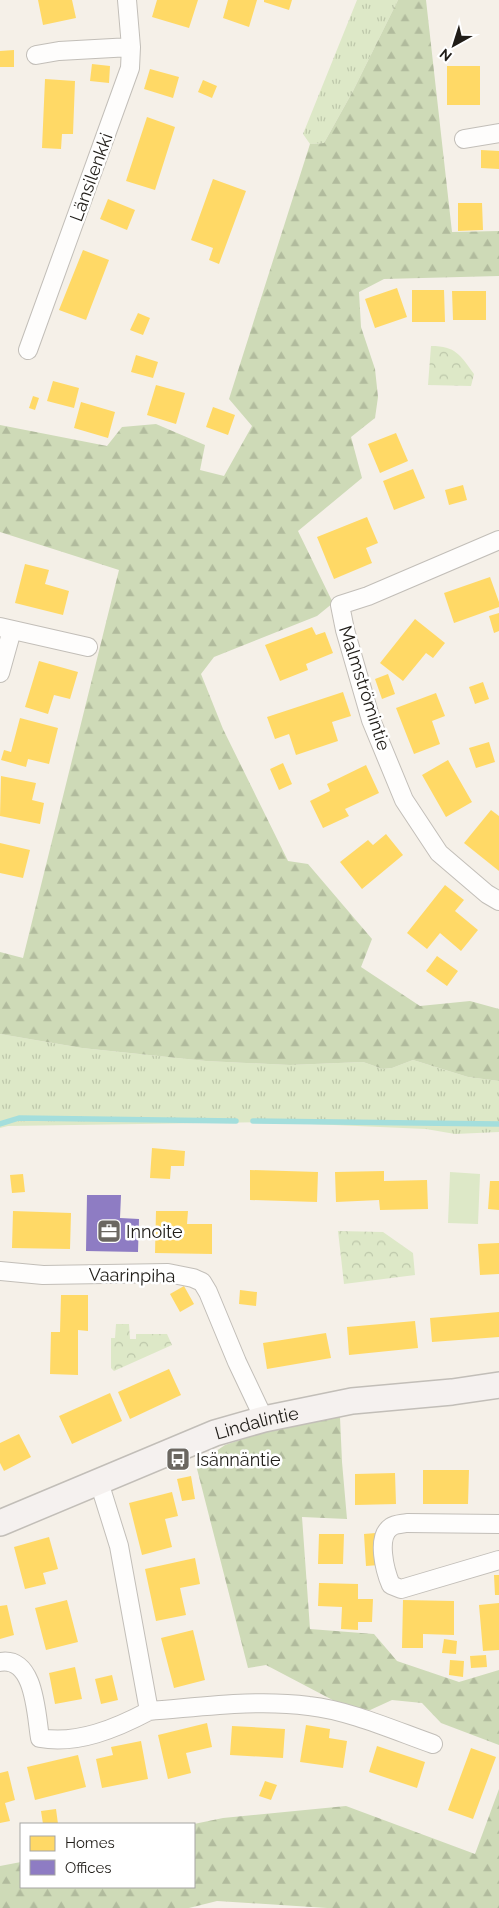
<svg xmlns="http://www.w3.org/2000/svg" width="499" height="1908" viewBox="0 0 499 1908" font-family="Raleway,sans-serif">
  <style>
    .grass { fill: url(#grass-tufts) }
    .forest { fill: url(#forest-firs) }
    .park { fill: url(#park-crowns) }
    .garden { fill: #dde8c7 }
    .homes { fill: #ffd966 }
    .offices { fill: #8e7cc3 }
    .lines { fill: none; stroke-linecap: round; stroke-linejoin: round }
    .stream { stroke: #a4dedc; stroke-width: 5.5 }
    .street-casing { stroke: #c2beb8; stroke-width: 20 }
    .secondary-casing { stroke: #c2beb8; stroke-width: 28 }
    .street { stroke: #fefdfc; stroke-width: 18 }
    .secondary { stroke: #f5f1ef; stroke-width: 25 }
    .labels { text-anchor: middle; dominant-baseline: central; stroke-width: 5; stroke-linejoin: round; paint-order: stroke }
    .street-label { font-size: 18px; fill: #201d18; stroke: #fff }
    .poi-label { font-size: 18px; fill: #201d18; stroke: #fff; text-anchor: start }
  </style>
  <defs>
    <pattern id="grass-tufts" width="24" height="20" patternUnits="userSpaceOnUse" patternTransform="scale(1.25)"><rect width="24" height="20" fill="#dde8c7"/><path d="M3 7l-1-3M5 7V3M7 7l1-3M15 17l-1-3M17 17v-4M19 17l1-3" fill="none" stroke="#bdc7aa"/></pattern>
    <pattern id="forest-firs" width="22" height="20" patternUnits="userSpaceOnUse" patternTransform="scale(1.25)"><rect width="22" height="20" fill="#cedab7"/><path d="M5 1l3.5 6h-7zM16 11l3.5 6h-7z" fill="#b1bb9d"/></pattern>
    <pattern id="park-crowns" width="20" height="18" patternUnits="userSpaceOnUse" patternTransform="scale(1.25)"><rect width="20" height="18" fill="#dde8c7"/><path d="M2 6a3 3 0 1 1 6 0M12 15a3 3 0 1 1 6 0" fill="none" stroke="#bdc7aa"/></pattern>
  </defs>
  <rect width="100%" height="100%" fill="#f5f0e8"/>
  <path class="grass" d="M357 0H398L353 91 324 143 310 144 303 134Z
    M0 1034 82 1048 206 1061 290 1065 363 1062 383 1069 392 1068 413 1060 468 1077 499 1081V1132L455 1134 426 1129 265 1122 8 1126 0 1128Z"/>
  <path class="forest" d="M398 0H426L452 232 499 231V276L384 279 359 292 361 327 375 369 378 397 375 418 351 437 362 478 298 531 333 603 317 616 214 657 201 674 223 729 288 861 308 864 372 939 361 967 420 1006 470 1001 499 1009V1081L468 1077 413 1060 392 1068 383 1069 363 1062 290 1065 206 1061 82 1048 0 1034V952L23 958 119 570 0 532V425L107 446 122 427 156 424 205 445 200 470 224 476 252 426 229 399 310 144 324 143 353 91Z
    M340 1417 342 1462 347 1519 302 1517 310 1629 374 1634 397 1661 459 1682 499 1670V1745L441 1723 422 1703 392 1700 368 1711 344 1706 266 1665 248 1668 196 1465 225 1445 278 1427Z
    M499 1789V1908H327L217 1901 189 1908H0V1866L21 1862V1887H194V1824L223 1818 346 1806 475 1854Z"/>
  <path class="park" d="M431 346C456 346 460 355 474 374L471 386 428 385Z
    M338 1231 383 1232 413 1253 415 1275 344 1284Z
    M116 1324H129L130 1339H136V1334H167L172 1345 114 1371 111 1368V1338H115Z"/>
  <path class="garden" d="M450 1172 480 1174 478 1224 448 1223Z"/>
  <path class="homes" d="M38 0H72L76 18 43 25Z
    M157 0H198L189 28 152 17Z
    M228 0H257L249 27 223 18Z
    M264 0H292L289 10 264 2Z
    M14 50V67H0V51Z
    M92 64 110 66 109 83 90 81Z
    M447 66H480V105H447Z
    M150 69 179 77 173 98 144 89Z
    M45 79 75 81 73 134H62L61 149 42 148Z
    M203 80 217 86 212 98 198 92Z
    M147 117 175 127 155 190 126 181Z
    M481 150 499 151V169L481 168Z
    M213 179 246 191 219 264 209 260 213 248 191 240Z
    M108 199 135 210 127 230 100 219Z
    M458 203H482L483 230 458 231Z
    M83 250 109 260 86 320 59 310Z
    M397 288 407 317 375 328 365 299Z
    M412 290H444L445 322H412Z
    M452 291H486V320H453Z
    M138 313 150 318 143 335 130 330Z
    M136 355 158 362 153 378 131 372Z
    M53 381 79 388 74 408 47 401Z
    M156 385 185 393 176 424 147 415Z
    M33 396 39 398 35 410 29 408Z
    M81 402 115 412 108 438 74 428Z
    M213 407 235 415 228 435 206 427Z
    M396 433 408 461 380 473 368 444Z
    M413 469 425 498 394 510 383 481Z
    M463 485 467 500 449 505 445 490Z
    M367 517 378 543 366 548 372 563 334 579 317 537Z
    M25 564 49 570 45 584 69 591 63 615 15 603Z
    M490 577 499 602V607L454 623 444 593Z
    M499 613V631L494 633 489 616Z
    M415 619 445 643 433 658 426 653 403 681 380 663Z
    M312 627 316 635 325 632 333 653 306 664 308 670 280 681 265 645Z
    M39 661 78 672 70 699 54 695 48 714 25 707Z
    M388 674 395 694 382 699 375 679Z
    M483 682 489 699 475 704 469 687Z
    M343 692 351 716 332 722 338 741 296 755 289 734 275 739 267 717Z
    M436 693 445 716 432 721 440 744 414 754 396 708Z
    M20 718 58 728 49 764 28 759 26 767 1 760 4 750 11 752Z
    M489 742 495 762 476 768 469 748Z
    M448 760 472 802 446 817 422 775Z
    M283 763 292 784 279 790 270 769Z
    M366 765 379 793 345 809 349 816 323 828 310 801 330 791 327 784Z
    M1 776 36 783 32 800 44 803 40 824 0 816Z
    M491 810 499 816V871L464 843Z
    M386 834 403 855 362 889 340 862 368 840 373 845Z
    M0 843 30 850 23 878 0 873Z
    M445 885 464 900 455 911 478 930 461 951 440 933 427 949 407 933Z
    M437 956 458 971 447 986 426 971Z
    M152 1148 185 1151 184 1166H171L170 1179 150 1178Z
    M250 1170 318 1172 317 1202 250 1200Z
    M384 1171V1181L427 1180 428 1209 380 1210 379 1200 336 1202 335 1172Z
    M23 1174 25 1192 12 1193 10 1175Z
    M490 1181H499V1210L488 1209Z
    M13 1211 71 1213 70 1249 12 1248Z
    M156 1211H188L187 1224H212V1254L155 1253Z
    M499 1243V1274L480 1275 478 1244Z
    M184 1286 194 1304 180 1312 170 1294Z
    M240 1290 257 1292 256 1306 239 1304Z
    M61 1295H88V1331L78 1330V1375L50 1374 51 1332H60Z
    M499 1312V1337L432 1342 430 1318Z
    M415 1321 418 1348 349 1355 347 1327Z
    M326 1333 331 1358 267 1369 263 1343Z
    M169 1369 181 1395 130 1419 118 1392Z
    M110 1393 122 1421 72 1444 59 1416Z
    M19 1434 31 1457 4 1471 0 1463V1443Z
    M423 1470H469L468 1504H423Z
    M395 1473 396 1504 355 1505V1474Z
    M191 1476 195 1499 182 1501 177 1479Z
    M172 1492 178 1516 165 1519 172 1547 142 1555 129 1503Z
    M376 1533 379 1565 366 1566 364 1534Z
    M319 1534H344L343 1564H318Z
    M49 1537 58 1569 43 1573 46 1584 25 1589 14 1547Z
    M195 1558 200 1584 180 1588 186 1615 156 1621 145 1569Z
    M494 1575H499V1595H495Z
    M319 1583 358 1584V1599H373L372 1622H358V1630L341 1629 342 1607 318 1606Z
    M67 1600 78 1642 46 1650 35 1608Z
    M403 1600 454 1601V1635L423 1634V1648H402Z
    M499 1603V1650L483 1651 479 1605Z
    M7 1605 14 1635 0 1639V1606Z
    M193 1630 205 1680 174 1688 161 1638Z
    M444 1639 457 1641 456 1654 442 1653Z
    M486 1655 487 1667 471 1668 470 1656Z
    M450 1660 464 1661 463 1677 449 1675Z
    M75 1667 82 1699 55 1704 49 1673Z
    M112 1675 118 1700 101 1704 95 1679Z
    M207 1723 212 1747 186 1753 191 1773 168 1779 158 1735Z
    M306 1725 330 1729 329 1738 347 1741 343 1768 300 1762Z
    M232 1726 285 1729 283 1758 230 1755Z
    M141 1741 148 1779 102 1788 96 1759 113 1755 111 1747Z
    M377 1746 425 1762 417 1788 369 1772Z
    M471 1748 496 1757 473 1819 448 1810Z
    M78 1755 86 1787 35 1800 27 1767Z
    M8 1771 15 1800 5 1803 10 1821 0 1823V1773Z
    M265 1781 277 1785 271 1800 259 1796Z
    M56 1809 58 1824H43L41 1811Z"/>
  <path class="offices" d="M87 1195H121L120 1218 139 1219 138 1252 86 1251Z"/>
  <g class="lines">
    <path class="stream" d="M253 1121 499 1124
      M0 1124 19 1118 236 1121"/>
    <g class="street-casing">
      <path id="street" d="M36 55 59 51 131 47
        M464 139 499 133
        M28 350 130 68 131 47 127 0
        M499 540 368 596 340 605 345 630 371 720 404 800 439 853 487 894 499 901
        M0 627 88 647
        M0 673 12 630
        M0 1271 43 1275 168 1273 193 1278 202 1282 208 1292 237 1362 264 1419
        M99 1482 119 1546 149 1711C202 1707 256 1699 309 1706 348 1710 396 1731 433 1744
        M499 1524 407 1523C402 1524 395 1524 391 1527 376 1537 385 1571 391 1585L401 1589 499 1560
        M0 1662C35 1656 36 1714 40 1738 77 1745 117 1728 149 1711"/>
    </g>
    <g class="secondary-casing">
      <g id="secondary">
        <path id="s1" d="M0 1523 215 1433 264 1419 352 1401 452 1392 499 1385"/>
      </g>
    </g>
    <use href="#street" class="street"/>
    <use href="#secondary" class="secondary"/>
  </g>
  <defs>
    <g id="office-square" transform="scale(1.25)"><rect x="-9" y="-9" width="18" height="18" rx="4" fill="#6b6761" stroke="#fff"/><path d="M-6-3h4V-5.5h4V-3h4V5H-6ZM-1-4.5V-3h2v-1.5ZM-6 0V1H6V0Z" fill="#fff"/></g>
    <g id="bus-square" transform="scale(1.25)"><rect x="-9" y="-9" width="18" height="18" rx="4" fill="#6b6761" stroke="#fff"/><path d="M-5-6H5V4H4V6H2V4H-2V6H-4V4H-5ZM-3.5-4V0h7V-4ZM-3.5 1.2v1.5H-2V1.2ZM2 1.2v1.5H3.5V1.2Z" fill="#fff"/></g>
  </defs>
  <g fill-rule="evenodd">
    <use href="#office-square" x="109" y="1231"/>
    <use href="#bus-square" x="178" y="1459"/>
  </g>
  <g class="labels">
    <g class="street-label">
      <text transform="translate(91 177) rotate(-70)">Länsilenkki</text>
      <text transform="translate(365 688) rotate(72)">Malmströmintie</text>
      <text transform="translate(132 1275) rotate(1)">Vaarinpiha</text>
      <text stroke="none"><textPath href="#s1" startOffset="276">Lindalintie</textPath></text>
    </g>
    <g class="poi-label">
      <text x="126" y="1231">Innoite</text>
      <text x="196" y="1459">Isännäntie</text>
    </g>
  </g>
  <rect x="20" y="1823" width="175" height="65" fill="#ffffff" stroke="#a6a5a3"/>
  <rect x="30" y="1836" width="25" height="15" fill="#ffd966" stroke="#a6a5a3"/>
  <text x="65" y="1848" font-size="15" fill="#201d18">Homes</text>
  <rect x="30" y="1860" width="25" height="15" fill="#8e7cc3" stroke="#a6a5a3"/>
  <text x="65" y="1873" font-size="15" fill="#201d18">Offices</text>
  <g transform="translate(454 45) rotate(219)" stroke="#ffffff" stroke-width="4" paint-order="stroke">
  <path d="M0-4L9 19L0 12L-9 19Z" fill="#201d18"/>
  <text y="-8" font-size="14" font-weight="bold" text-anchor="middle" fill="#201d18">N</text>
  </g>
</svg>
